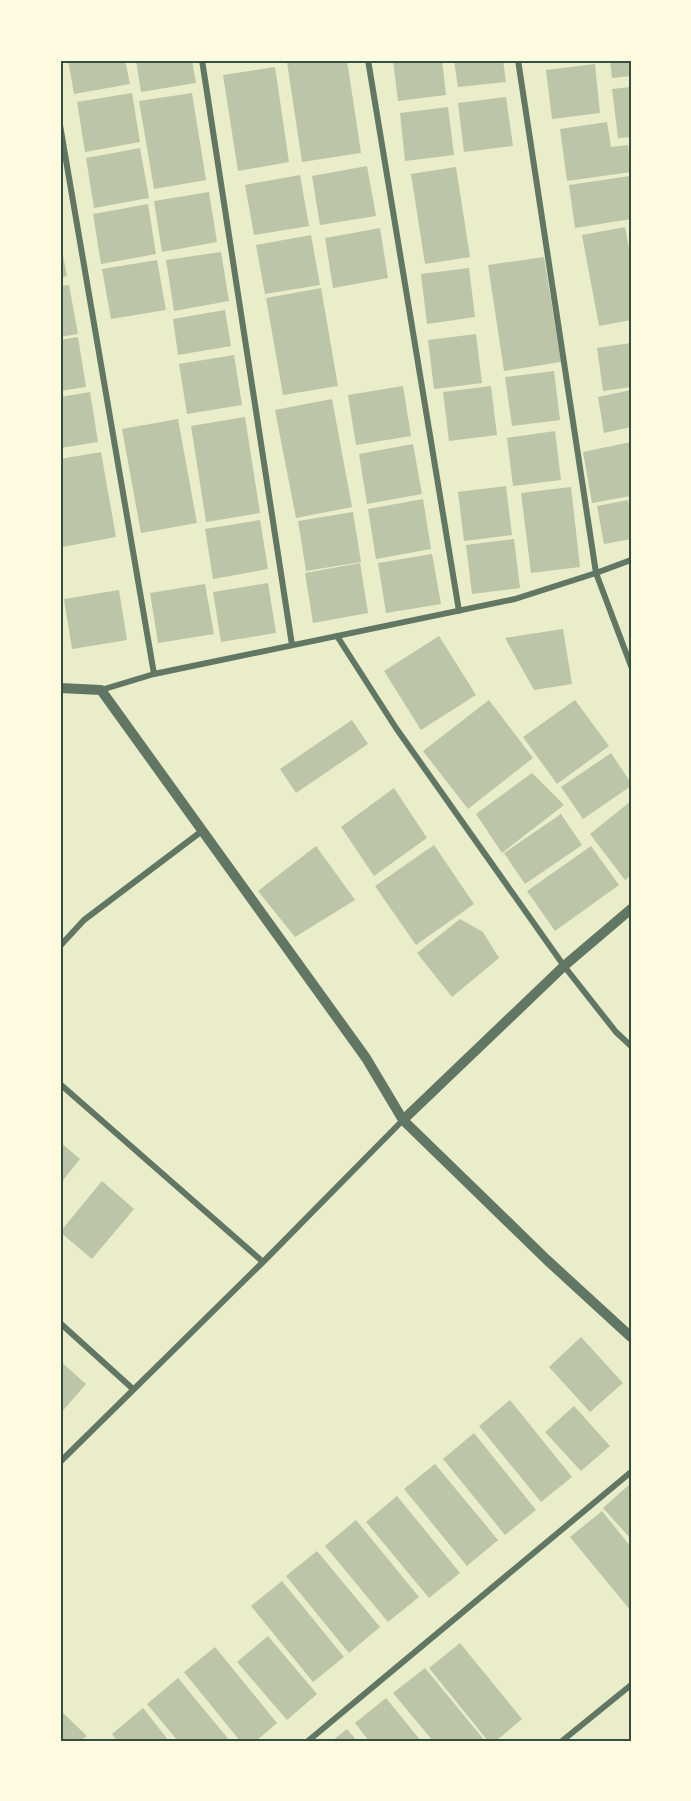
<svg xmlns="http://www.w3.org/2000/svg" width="691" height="1801" viewBox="0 0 691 1801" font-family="'IBM Plex Sans',sans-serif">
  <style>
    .building { fill: #bcc5a7 }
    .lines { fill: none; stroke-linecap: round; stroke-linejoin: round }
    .minor { stroke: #617663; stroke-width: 6 }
    .tertiary { stroke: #617663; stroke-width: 10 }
    .neatline { fill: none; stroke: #344e41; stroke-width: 2 }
  </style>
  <rect width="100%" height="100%" fill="#e9edc9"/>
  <path class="building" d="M68 60H125L130 84 74 94Z
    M136 60H192L196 83 141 92Z
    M302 60H347L361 153 302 162 287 62Z
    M393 60H442L446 95 398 101Z
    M454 60H503L506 82 458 87Z
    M610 60H631V76L612 78Z
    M595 64 600 113 552 119 546 70Z
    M275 67 289 162 238 171 223 75Z
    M631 87V137L618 138 612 89Z
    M132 93 140 142 85 152 77 102Z
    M192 93 206 180 154 189 139 101Z
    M506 97 513 146 464 152 458 103Z
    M448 107 454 155 405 161 400 113Z
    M607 122 611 147 628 145 631 172 567 181 560 129Z
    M140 148 149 198 94 208 86 158Z
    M367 166 376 216 320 225 312 176Z
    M456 167 470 257 425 264 411 174Z
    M300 175 309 226 254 235 245 185Z
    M630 176 631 219 575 228 569 185Z
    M209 192 217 242 162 252 154 201Z
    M148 204 156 254 101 264 93 214Z
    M625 227 631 259V320L599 326 582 235Z
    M380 228 388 278 333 288 325 238Z
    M311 235 320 285 265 294 256 245Z
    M60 241 67 276 60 278Z
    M221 252 229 301 174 311 166 260Z
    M544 257 561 362 504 371 488 265Z
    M157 260 166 310 111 319 102 269Z
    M469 268 475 317 427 324 421 274Z
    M69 285 78 334 60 337V286Z
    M321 288 338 386 283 395 266 298Z
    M225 310 231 346 178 355 173 319Z
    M476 334 482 383 434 389 428 340Z
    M78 337 86 387 60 391V340Z
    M631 343V387L603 391 597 348Z
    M234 355 242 405 187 414 179 364Z
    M554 371 560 420 512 426 505 377Z
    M403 386 411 436 356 445 348 395Z
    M491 386 497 435 449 441 443 392Z
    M631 390V427L604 433 598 397Z
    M90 392 98 442 60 448V397Z
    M332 399 352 507 296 518 275 410Z
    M245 417 260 513 206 522 191 426Z
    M178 419 197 523 141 533 122 429Z
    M555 431 561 480 513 486 507 438Z
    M631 442V496L592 503 583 452Z
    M413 444 422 494 367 504 359 454Z
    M101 452 116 537 62 547 60 537V459Z
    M506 486 512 535 464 541 458 492Z
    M571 487 580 567 531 573 521 493Z
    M423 499 431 549 376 559 368 509Z
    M628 500 631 518V539L604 544 597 506Z
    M353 512 361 562 306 571 298 521Z
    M260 520 268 569 213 579 205 529Z
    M514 539 520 588 472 594 466 545Z
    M432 554 441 604 386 613 378 563Z
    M360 563 368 613 313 623 305 573Z
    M268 583 276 633 221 642 213 592Z
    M205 584 214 634 158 643 150 593Z
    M119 590 127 640 72 649 64 599Z
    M563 629 572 684 534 690 505 638Z
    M439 636 476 695 421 730 384 671Z
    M489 700 533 758 468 809 423 751Z
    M575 700 609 746 557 784 523 737Z
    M352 720 368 744 296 793 280 769Z
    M611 753 631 783V786L583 819 561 787Z
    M532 773 564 805 502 853 476 814Z
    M394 788 427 838 374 876 341 827Z
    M631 801V875L625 880 590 834Z
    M561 814 582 845 525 884 504 853Z
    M434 845 474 904 416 945 375 886Z
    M316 846 355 900 295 937 258 891Z
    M591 846 619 885 555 931 527 891Z
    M460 919 483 932 499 958 452 997 417 953Z
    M60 1142 80 1159 60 1184Z
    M102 1181 134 1209 92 1259 60 1232Z
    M581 1337 623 1383 590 1412 549 1367Z
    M60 1361 86 1384 60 1414Z
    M510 1400 572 1477 541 1502 479 1426Z
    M574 1406 610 1446 581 1471 545 1432Z
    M474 1433 536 1510 505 1535 443 1459Z
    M435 1464 498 1540 467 1566 404 1489Z
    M631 1483V1539L603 1508Z
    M397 1496 460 1573 429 1598 366 1522Z
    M602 1511 631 1547V1611L570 1537Z
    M356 1520 419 1597 388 1622 325 1546Z
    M317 1551 380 1627 349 1653 286 1576Z
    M282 1581 344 1657 313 1682 251 1606Z
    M268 1636 317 1694 287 1720 237 1662Z
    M460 1643 522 1719 496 1741H488L429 1668Z
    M215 1647 277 1723 256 1741H240L184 1672Z
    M425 1668 485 1741H433L393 1693Z
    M178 1678 230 1741H178L147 1704Z
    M386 1698 421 1741H369L355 1723Z
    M143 1708 169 1741H117L112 1734Z
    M60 1710 87 1736 80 1741H60Z
    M347 1729 357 1741H332Z"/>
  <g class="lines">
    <path class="minor" d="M202 60 292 645
      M368 60 459 611
      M518 60 596 573 631 666
      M60 125 154 674
      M337 636 396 728 564 966 616 1032 631 1046
      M101 690 154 674 515 599 596 573 631 560
      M60 946 84 920 202 831
      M60 1084 263 1262
      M60 1323 133 1389
      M60 1462 263 1262 403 1120
      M308 1741 631 1472
      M562 1741 631 1685"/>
    <path class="tertiary" d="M60 688 101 690 366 1058 403 1120 547 1260 631 1337
      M403 1120 564 966 631 909"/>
  </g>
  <rect width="691" height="1801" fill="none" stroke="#fefae0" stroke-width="123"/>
  <rect x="62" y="62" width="568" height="1678" class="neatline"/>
</svg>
